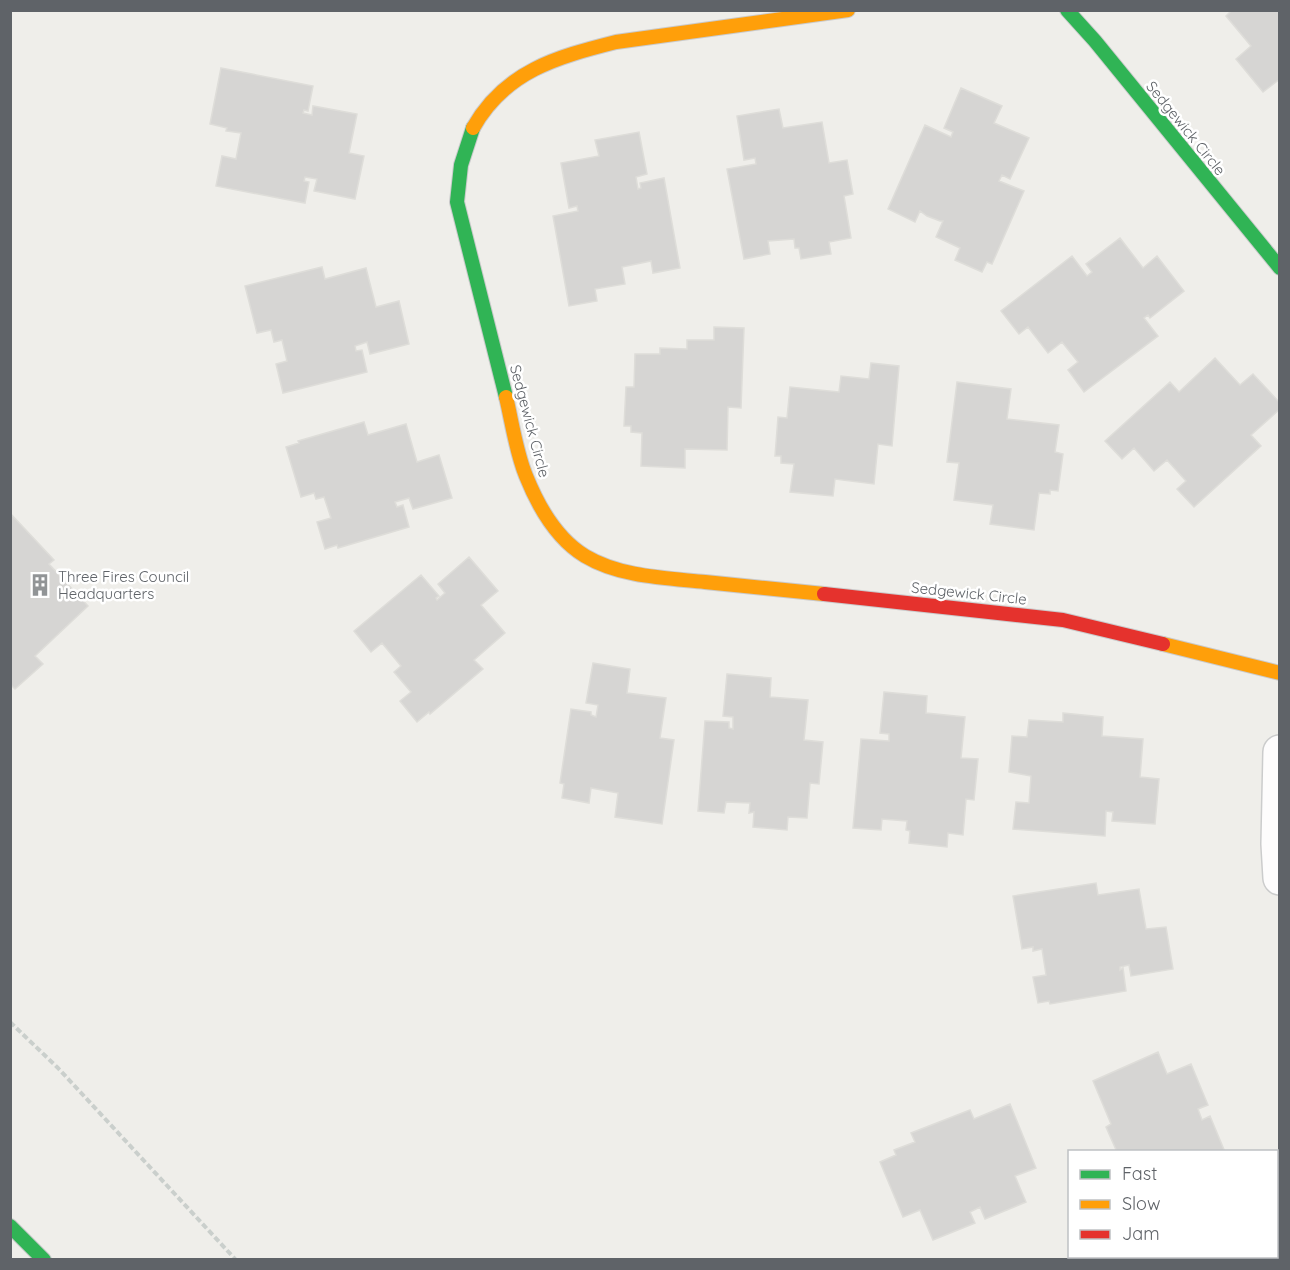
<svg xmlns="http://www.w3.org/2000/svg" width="1290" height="1270" viewBox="0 0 1290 1270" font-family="Quicksand,sans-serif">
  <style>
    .building { fill: #d6d5d3; stroke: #deddd9; stroke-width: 1.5 }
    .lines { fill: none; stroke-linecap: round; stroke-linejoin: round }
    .street-casing { stroke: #cbcccc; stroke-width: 36 }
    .fast-casing { stroke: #cacacb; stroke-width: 16 }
    .slow-casing { stroke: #cacacb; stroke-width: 16 }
    .jam-casing { stroke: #cacacb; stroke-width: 16 }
    .path { stroke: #cacfcc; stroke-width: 4; stroke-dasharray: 6 3; stroke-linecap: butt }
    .street { stroke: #fdfcfc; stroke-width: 33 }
    .fast { stroke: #30b455; stroke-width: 14 }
    .slow { stroke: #ff9f0a; stroke-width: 14 }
    .jam { stroke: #e5322d; stroke-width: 14 }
    .labels { text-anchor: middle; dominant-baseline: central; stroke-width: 5; stroke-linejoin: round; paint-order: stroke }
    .street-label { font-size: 15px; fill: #5f6368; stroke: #fff }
    .poi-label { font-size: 15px; fill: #5f6368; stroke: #fff; text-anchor: start }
  </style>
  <rect width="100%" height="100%" fill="#efeeea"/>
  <path class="building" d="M1232 10H1280V79L1263 92 1236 59 1251 46 1226 16Z
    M221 68 313 86 308 111 304 110 303 113 312 115 313 106 357 114 349 153 364 156 355 199 314 191 317 179 305 177 304 181 309 182 305 203 216 186 222 156 236 159 241 133 226 131 227 128 210 124Z
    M961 88 1002 106 994 123 1029 138 1010 179 1002 175 999 181 1024 191 992 264 987 262 982 272 955 260 960 248 936 237 943 221H940L927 216 920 211 915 222 888 209 925 125 951 137 953 132 944 128Z
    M779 109 783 128 822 122 829 163 847 160 853 194 844 196 851 238 829 242 831 254 801 259 799 248H795L794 239 768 241 770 254 744 259 727 169 756 164 755 158 744 160 737 116Z
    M639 132 647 174 636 177 638 189 641 188 640 183 664 178 680 268 653 273 651 261 622 267 625 284 595 289 597 301 569 306 553 216 578 211 577 206 569 208 561 163 599 156 595 140Z
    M1120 238 1143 268 1157 256 1184 291 1150 318 1148 315 1144 318 1158 336 1084 392 1068 370 1078 362 1062 342 1048 353 1028 327 1019 334 1001 311 1072 256 1087 276 1092 272 1086 264Z
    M322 267 325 279 366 268 376 307 399 301 409 344 370 354 367 342 355 346 356 351 362 350 367 372 283 393 276 364 287 361 282 340 274 342 271 330 257 333 245 286Z
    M714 327 744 328 741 408 728 407 727 450 685 449V468L641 466 642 433 631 432V426H624L626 387H634L635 354H660V348L687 349V340H714Z
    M1215 358 1240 385 1253 374 1280 403V409L1251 435 1261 446 1194 507 1177 489 1186 481 1167 460 1154 471 1134 448 1122 459 1105 441 1170 382 1179 392Z
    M871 363 899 366 892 446 878 444 874 484 835 479 833 496 790 492 794 464 781 463V456H775L778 417 787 418 790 387 839 392 841 376 869 379Z
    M957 382 1011 389 1007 419 1059 425 1055 452 1063 454 1058 491 1050 490V494L1039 493 1034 530 990 524 993 505 954 500 959 463 947 462Z
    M364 422 368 435 406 424 417 462 439 455 452 498 413 509 409 498 395 502 397 507 403 505 409 527 338 548 337 545 325 549 317 522 331 518 324 497 316 499 314 493 301 497 286 447 299 443 298 441Z
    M10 513 54 560 49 564 88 606 35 656 43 664 15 689 10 684Z
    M469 557 498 591 481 605 505 633 474 660 483 669 430 714 429 712 417 722 400 701 411 692 394 672 401 666 382 643 371 652 354 631 421 575 439 596 436 598 437 600 445 593 438 584Z
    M593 663 630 669 627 693 666 698 660 738 674 740 662 824 615 817 618 793 591 788 589 803 562 798 564 784 560 783 571 709 591 712V715L596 717 598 705 586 703Z
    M727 674 771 678 770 697 808 700 804 740 823 742 819 784 810 783 807 818 788 817 787 830 753 827 754 812 749 813 750 803 726 802 724 813 698 811 705 721 729 722V728L733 729V717L723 716Z
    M884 692 927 696 926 713 965 717 961 758 978 759 974 800 966 799 963 835 948 833 947 847 909 843 910 831 906 830 907 821 882 819 881 830 853 828 861 739 889 741V734L880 733Z
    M1063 713 1103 717 1102 736 1143 739 1140 777 1159 779 1155 824 1112 821 1113 812 1106 811 1105 836 1013 829 1016 802 1029 803 1031 776 1009 772 1012 736 1027 737 1029 720 1063 722Z
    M1096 883 1098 895 1139 889 1146 929 1166 927 1173 969 1131 976 1129 965 1120 967V970L1123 968 1126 991 1050 1004 1049 1001 1038 1003 1033 977 1046 975 1042 949 1033 951V947L1022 949 1013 896Z
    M1158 1052 1167 1074 1191 1064 1208 1105 1198 1109 1202 1120 1210 1116 1225 1152H1117L1106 1127 1111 1124 1093 1081Z
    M1010 1104 1036 1168 1015 1176 1026 1202 985 1219 980 1207 970 1212 975 1223 933 1240 920 1210 903 1217 880 1162 896 1155 894 1150 915 1142 911 1133 970 1110 974 1119Z"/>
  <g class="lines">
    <g class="street-casing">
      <path id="street" d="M1280 752 1278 844 1280 878"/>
    </g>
    <g class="fast-casing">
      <path id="fast" d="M1067 10 1095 41 1280 268
        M473 128 461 165 457 202 506 397
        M10 1226 44 1260"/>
    </g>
    <g class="slow-casing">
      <path id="slow" d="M473 128C505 71 557 57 616 42L848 10
        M506 397C512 422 516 452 526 476 538 506 557 539 585 556 620 577 666 578 705 582 745 586 784 590 824 594
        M1163 644 1280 673"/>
    </g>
    <g class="jam-casing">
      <path id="jam" d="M824 594 1063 620 1163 644"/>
    </g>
    <path class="path" d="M10 1022 58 1068 236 1260"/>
    <use href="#street" class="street"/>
    <use href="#fast" class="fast"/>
    <use href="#slow" class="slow"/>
    <use href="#jam" class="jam"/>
  </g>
  <defs>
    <g id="building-bare" transform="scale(1.8)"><path d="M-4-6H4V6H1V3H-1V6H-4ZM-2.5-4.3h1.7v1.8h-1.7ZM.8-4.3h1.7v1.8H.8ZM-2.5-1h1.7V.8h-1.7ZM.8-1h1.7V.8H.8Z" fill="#919496" stroke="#fff" stroke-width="2.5" paint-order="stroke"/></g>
  </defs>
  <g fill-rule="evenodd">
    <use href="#building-bare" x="40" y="585"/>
  </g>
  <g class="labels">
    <g class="street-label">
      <text transform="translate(1186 128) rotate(51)">Sedgewick Circle</text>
      <text transform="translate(530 421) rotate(75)">Sedgewick Circle</text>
      <text transform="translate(969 593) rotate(6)">Sedgewick Circle</text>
    </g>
    <g class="poi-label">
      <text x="58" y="576">Three Fires Council<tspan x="58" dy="17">Headquarters</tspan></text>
    </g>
  </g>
  <rect width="1290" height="1270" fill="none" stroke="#5f6368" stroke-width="24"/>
  <rect x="1068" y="1150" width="210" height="108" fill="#ffffff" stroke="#bfc1c3" stroke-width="1.5"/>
  <rect x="1080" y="1170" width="30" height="9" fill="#30b455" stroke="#bfc1c3" stroke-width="1.5"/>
  <text x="1122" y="1180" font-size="18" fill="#5f6368">Fast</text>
  <rect x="1080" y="1200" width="30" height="9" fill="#ff9f0a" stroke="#bfc1c3" stroke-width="1.5"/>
  <text x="1122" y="1210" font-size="18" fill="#5f6368">Slow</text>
  <rect x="1080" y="1230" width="30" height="9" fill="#e5322d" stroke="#bfc1c3" stroke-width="1.5"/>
  <text x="1122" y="1240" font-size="18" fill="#5f6368">Jam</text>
</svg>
